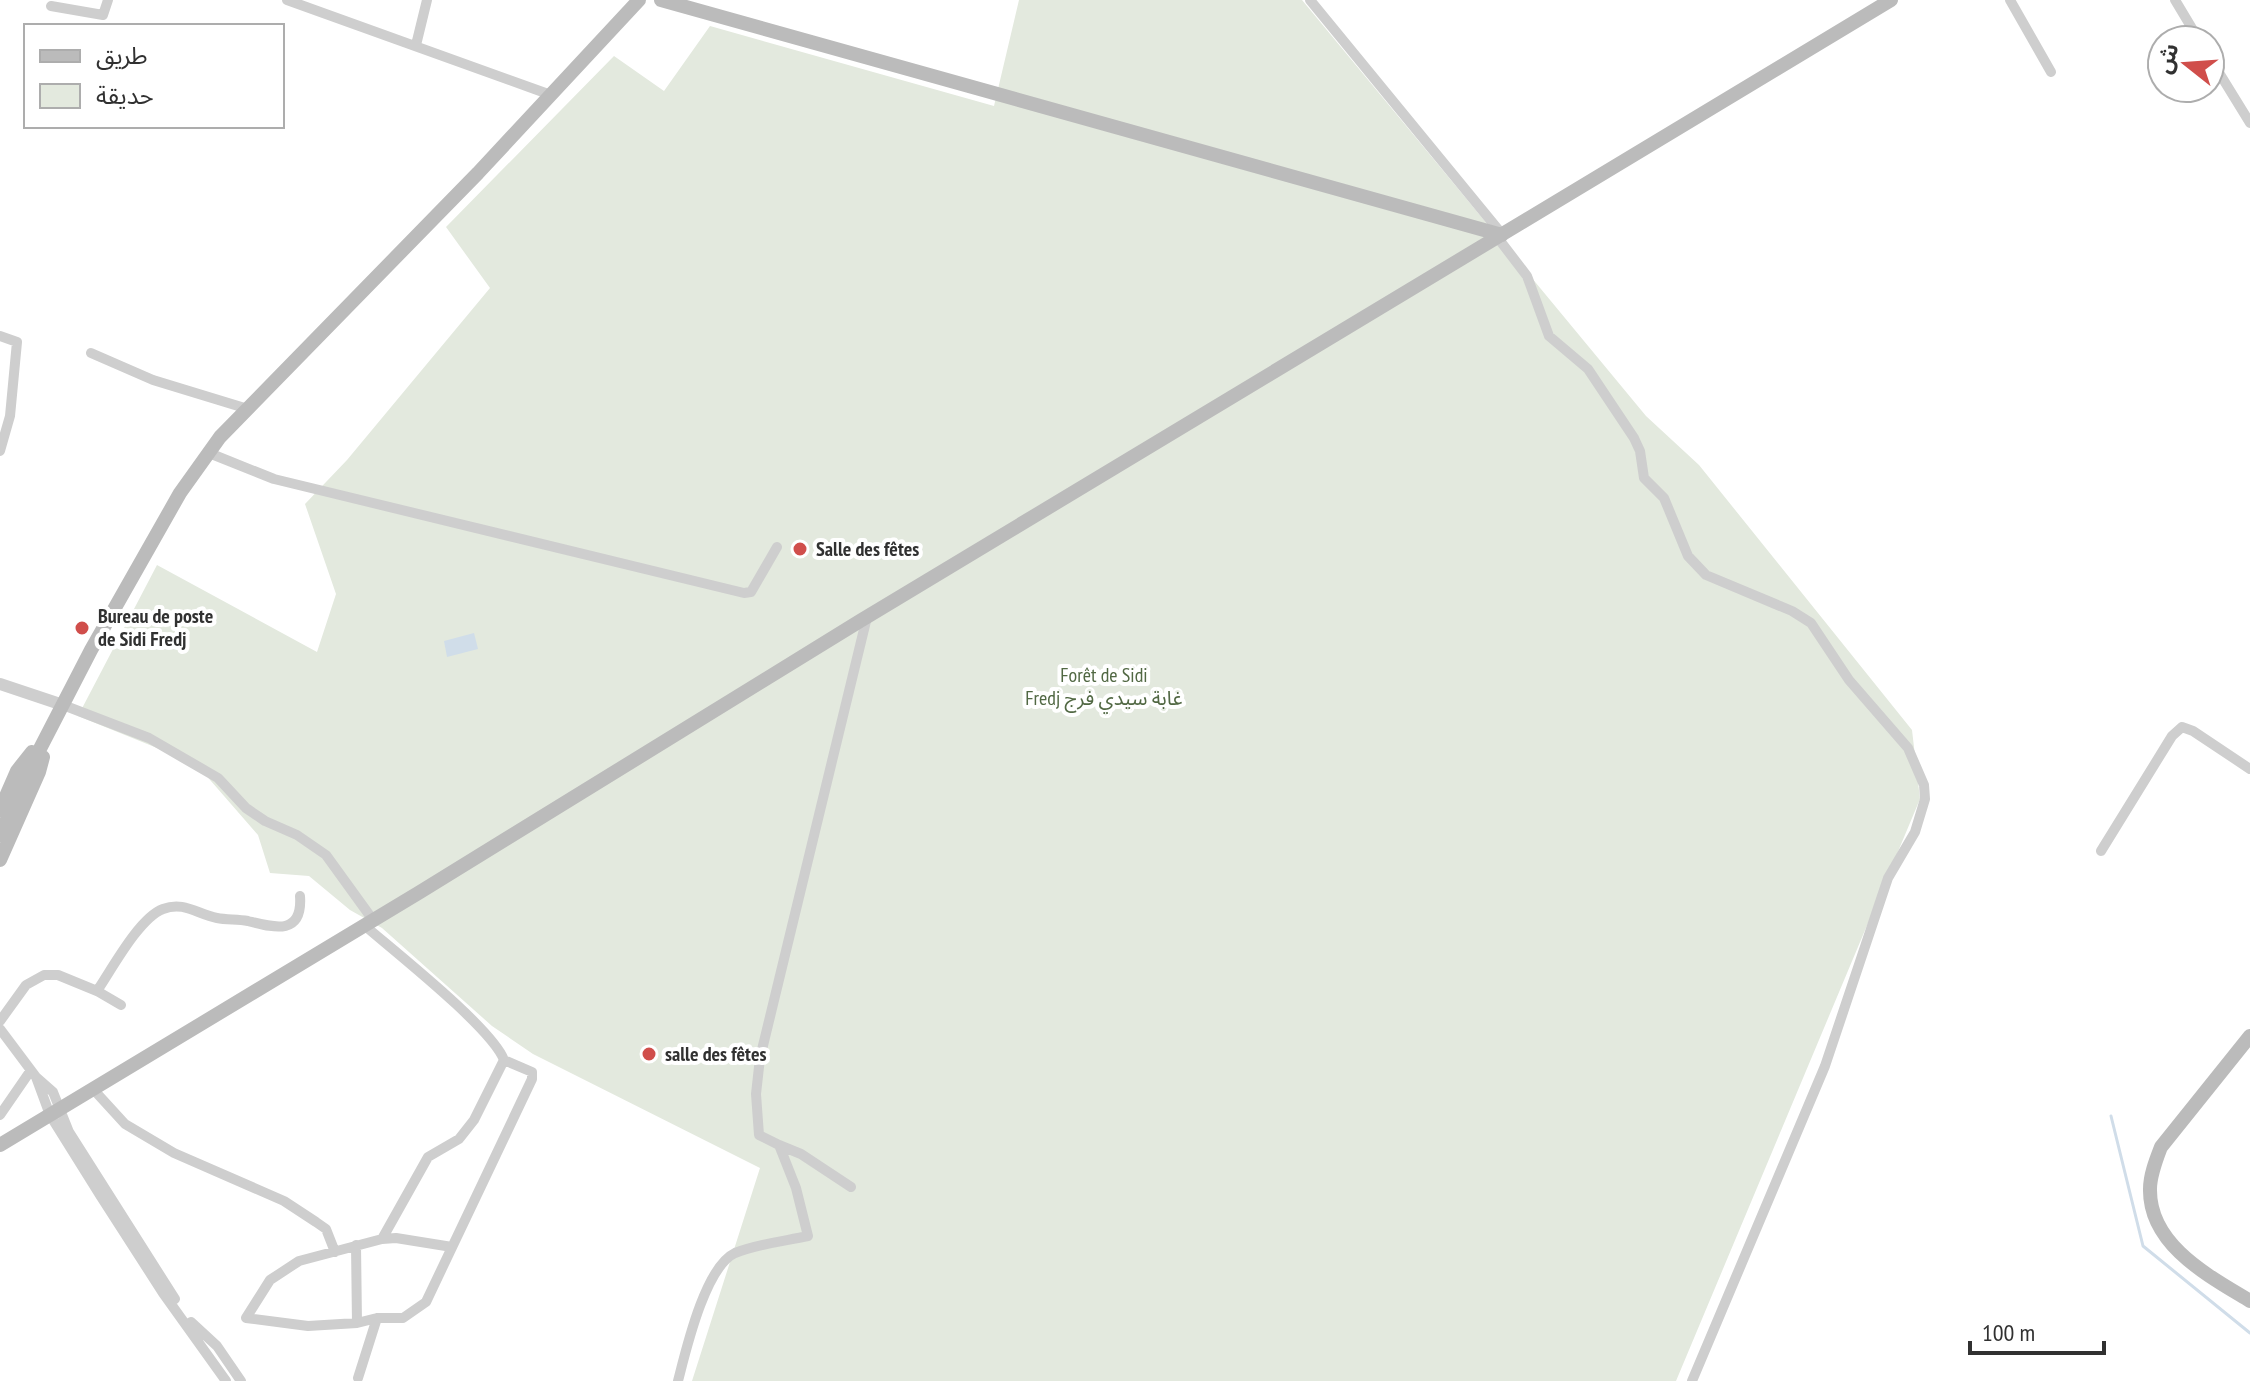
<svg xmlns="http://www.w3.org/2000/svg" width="2250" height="1381" viewBox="0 0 2250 1381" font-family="'PT Sans Narrow','Noto Sans Arabic',sans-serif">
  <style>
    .green { fill: #e3e9de }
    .water { fill: #d0dde9 }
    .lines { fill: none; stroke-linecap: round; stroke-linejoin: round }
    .stream { stroke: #d0dde9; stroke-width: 3 }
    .minor { stroke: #cecece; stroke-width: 10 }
    .tertiary { stroke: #cecece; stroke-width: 12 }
    .secondary { stroke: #bbb; stroke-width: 14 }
    .poi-dot { fill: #d04e4b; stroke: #fff; stroke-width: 3 }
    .labels { text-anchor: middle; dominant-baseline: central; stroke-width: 8; stroke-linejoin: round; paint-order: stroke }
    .poi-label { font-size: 20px; font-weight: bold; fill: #313131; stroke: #fff; text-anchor: start }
    .park-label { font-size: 20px; fill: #516843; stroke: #fff }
  </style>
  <rect width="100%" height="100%" fill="#fff"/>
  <path class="green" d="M1019 0H1302L1646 416 1699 465 1912 730 1920 799 1676 1381H692L760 1168 533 1054 492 1026 382 928 350 910 309 876 270 873 258 835 204 773 162 750 78 716 157 565 317 652 336 594 305 504 347 460 490 288 446 227 614 56 664 91 710 26 994 106Z"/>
  <path class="water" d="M474 633 478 649 447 657 444 641Z"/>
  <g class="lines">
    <path class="stream" d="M2111 1116 2143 1246 2250 1333"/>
    <path class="minor" d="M287 0 551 95
      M1310 0 1501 233
      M2010 0 2051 72
      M2175 0 2199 40
      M51 6 103 15 108 0
      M416 45 427 0
      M2210 58 2250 123
      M1501 242 1527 276 1549 336 1588 369 1634 438 1640 451 1644 478 1664 498 1688 556 1706 575 1792 611 1811 623 1849 680 1908 748 1924 785 1925 799 1915 832 1888 878 1825 1066 1692 1381
      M0 336 17 342 10 416 0 451
      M91 353 153 380 248 409
      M209 453 274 479 744 593 751 592 777 547
      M63 705 149 738 218 778 246 808 265 821 297 835 326 855 373 920
      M2101 851 2172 736 2182 727 2193 731 2250 769
      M364 925C394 951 492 1028 504 1060L532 1072V1079L426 1302 403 1318H377L357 1323 308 1326 246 1318 270 1280 299 1261 382 1239 396 1238 452 1247
      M97 991C112 969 139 918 163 909 184 901 197 914 217 918 227 920 237 919 248 921 272 927 303 937 300 896
      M0 1021 26 985 44 975H58L97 991 121 1005
      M0 1029 36 1077 50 1115 100 1195 163 1293 226 1381
      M36 1077 53 1092 69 1132 175 1299
      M93 1089 125 1124 174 1153 284 1201 316 1222 326 1229 335 1252
      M0 1115 31 1070
      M779 1145 801 1154 851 1187
      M382 1239 428 1157 459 1139 474 1120 504 1060
      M356 1245 357 1323
      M191 1322 217 1346 241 1381
      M358 1378 377 1318
      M678 1381C686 1350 705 1267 735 1253 757 1244 785 1241 808 1236L796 1188 779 1145 759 1135 756 1094 760 1058 867 617"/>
    <path class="tertiary" d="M0 684 63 705"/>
    <path class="secondary" d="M661 0 1502 235
      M0 810 17 771 32 752
      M0 835 29 770 91 650 180 493 220 437 478 173 639 0
      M0 860 39 772 43 757
      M2250 1036 2161 1147C2156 1160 2150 1175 2150 1189 2149 1245 2209 1276 2250 1301
      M0 1145 420 892 860 621 1891 0"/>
  </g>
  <g class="poi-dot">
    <circle cx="800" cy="549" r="8"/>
    <circle cx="82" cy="628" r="8"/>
    <circle cx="649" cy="1054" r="8"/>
  </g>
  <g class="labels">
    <g class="poi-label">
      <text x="816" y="549">Salle des fêtes</text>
      <text x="98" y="616">Bureau de poste<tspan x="98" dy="23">de Sidi Fredj</tspan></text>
      <text x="665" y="1054">salle des fêtes</text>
    </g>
    <g class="park-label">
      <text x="1104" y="675">Forêt de Sidi<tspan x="1104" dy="23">Fredj غابة سيدي فرج</tspan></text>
    </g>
  </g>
  <rect x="24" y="24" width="260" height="104" fill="#ffffff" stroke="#adadad" stroke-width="2"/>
  <rect x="40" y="50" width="40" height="12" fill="#bbbbbb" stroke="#adadad" stroke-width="2"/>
  <text x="96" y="64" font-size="24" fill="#313131">طريق</text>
  <rect x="40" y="84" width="40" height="24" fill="#e3e9de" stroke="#adadad" stroke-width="2"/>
  <text x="96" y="104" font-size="24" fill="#313131">حديقة</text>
  <g transform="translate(2186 64) rotate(287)"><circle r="38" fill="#ffffff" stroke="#adadad" stroke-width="2"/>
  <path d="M0-6L14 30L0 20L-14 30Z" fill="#d04e4b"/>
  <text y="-12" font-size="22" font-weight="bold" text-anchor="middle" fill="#313131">ش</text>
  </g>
  <path d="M1970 1341v12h134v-12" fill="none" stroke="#313131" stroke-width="4"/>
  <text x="1982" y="1341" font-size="24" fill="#313131" stroke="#ffffff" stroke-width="6" paint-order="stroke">100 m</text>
</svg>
